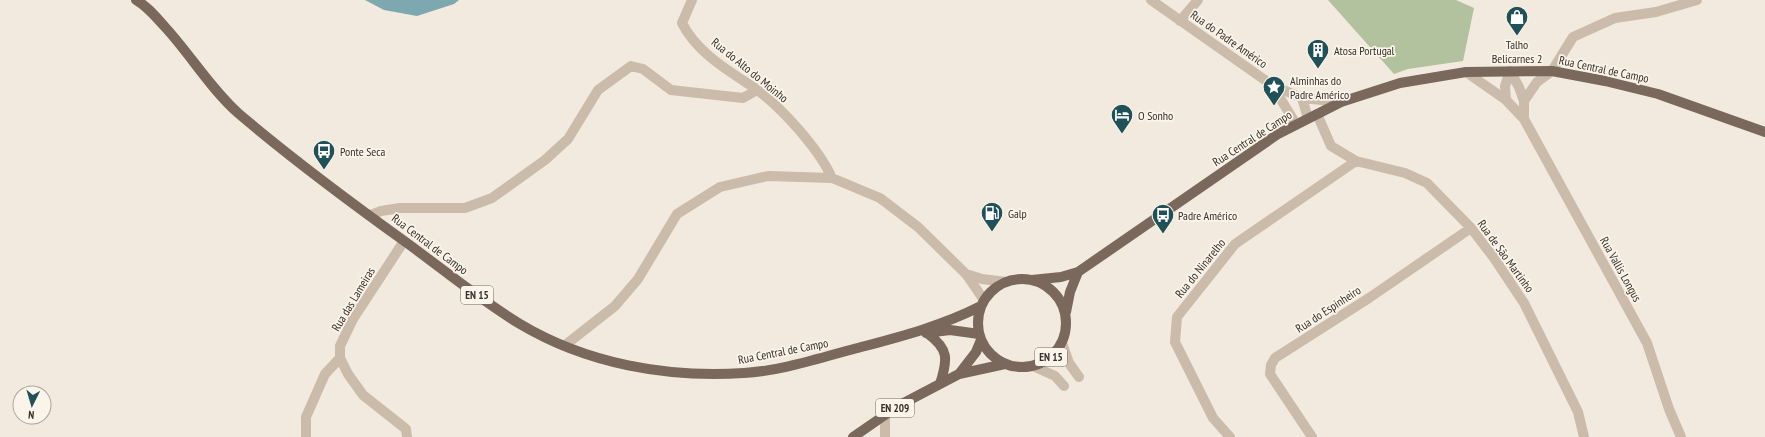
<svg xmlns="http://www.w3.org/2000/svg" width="1765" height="437" viewBox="0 0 1765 437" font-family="'PT Sans Narrow',sans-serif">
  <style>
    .green { fill: #b2c19e }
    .water { fill: #7da8af }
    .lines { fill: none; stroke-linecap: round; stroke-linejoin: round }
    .minor { stroke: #cabbaa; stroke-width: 10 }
    .major { stroke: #79685b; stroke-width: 10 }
    .labels { text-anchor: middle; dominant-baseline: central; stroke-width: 3.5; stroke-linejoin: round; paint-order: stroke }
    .shield { fill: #faf4ea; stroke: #726a63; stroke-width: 1 }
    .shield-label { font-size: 11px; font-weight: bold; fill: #382f29 }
    .street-label { font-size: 12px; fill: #382f29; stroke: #faf4ea }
    .poi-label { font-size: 12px; fill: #382f29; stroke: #faf4ea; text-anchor: start }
  </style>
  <rect width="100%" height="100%" fill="#f2eade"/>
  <path class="green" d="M1328 0H1456L1474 8 1463 61 1408 69 1394 74Z"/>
  <path class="water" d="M365 0H459L454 4 417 16 384 10Z"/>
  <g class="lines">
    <path class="minor" d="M692 0 682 23C697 53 729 71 756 89 782 108 819 149 832 178
      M1151 0 1272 85 1302 98 1341 102
      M1180 21 1198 0
      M1510 71 1519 87 1524 101
      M1466 72 1506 100 1524 119 1647 343 1669 409 1681 437
      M1272 85 1296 124
      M1302 98 1308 118
      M1506 100 1505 86 1510 71
      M1317 114 1331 146 1356 161 1405 173 1427 183 1471 228 1494 258 1524 303 1578 412 1584 437
      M1524 119V101L1537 82 1552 71 1573 37 1615 18 1656 12 1697 0
      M371 215 381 211 400 208H465L492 198 545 160 568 139 598 90 631 66 643 69 671 90 743 98 757 90
      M404 241 353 319 340 346V358L348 374 363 395 406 429 407 437
      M966 274 982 279 1006 282
      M1062 343 1069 363 1079 377
      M564 346 615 306 638 279 677 214 720 187 768 176 832 178 880 198 918 227 966 274 984 300
      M1033 366 1055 376 1064 386
      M306 437V417L325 374 340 358
      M885 437V415
      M1230 437 1213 418 1175 342 1177 317 1235 244 1356 161
      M1312 437 1270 374 1271 365 1275 358 1369 298 1471 228"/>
    <path class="major" d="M136 0C148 7 155 16 165 27 190 54 210 88 238 113 292 159 350 202 407 243 444 270 480 300 520 324 587 364 667 378 744 373 780 371 816 359 850 350 895 338 940 327 981 306
      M978 323a44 44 0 1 1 88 0a44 44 0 1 1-88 0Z
      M1032 280 1061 277 1078 272 1278 134 1341 102 1400 83 1466 72 1552 71 1605 81 1658 94 1765 132
      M1066 312 1070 292 1078 272
      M926 333 950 330 979 334
      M927 333C949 349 948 359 940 384
      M959 374 976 352 981 340
      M853 437 898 406 959 374 1005 364"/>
  </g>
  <defs>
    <g id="shop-pin" transform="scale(1.15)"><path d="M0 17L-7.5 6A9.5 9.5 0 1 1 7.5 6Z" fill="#205058" stroke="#faf4ea"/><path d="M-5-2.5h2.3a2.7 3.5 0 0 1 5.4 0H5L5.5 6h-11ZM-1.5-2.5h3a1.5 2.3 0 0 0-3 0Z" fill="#fff"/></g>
    <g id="building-pin" transform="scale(1.15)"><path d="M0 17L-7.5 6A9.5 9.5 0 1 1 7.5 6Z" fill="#205058" stroke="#faf4ea"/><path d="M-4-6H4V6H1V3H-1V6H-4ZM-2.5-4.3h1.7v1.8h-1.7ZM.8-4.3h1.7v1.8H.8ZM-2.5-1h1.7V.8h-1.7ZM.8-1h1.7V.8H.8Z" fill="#fff"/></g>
    <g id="sight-pin" transform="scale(1.15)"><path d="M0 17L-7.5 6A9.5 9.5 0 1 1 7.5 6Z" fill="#205058" stroke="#faf4ea"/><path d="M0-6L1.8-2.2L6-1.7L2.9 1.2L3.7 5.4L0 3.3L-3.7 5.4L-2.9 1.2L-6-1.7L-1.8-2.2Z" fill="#fff"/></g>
    <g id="hotel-pin" transform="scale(1.15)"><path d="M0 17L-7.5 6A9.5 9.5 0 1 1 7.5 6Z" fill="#205058" stroke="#faf4ea"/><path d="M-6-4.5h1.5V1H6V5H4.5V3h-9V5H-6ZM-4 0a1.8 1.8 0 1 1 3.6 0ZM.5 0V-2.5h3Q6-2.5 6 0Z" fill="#fff"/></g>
    <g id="bus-pin" transform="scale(1.15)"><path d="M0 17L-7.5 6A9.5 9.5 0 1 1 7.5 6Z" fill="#205058" stroke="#faf4ea"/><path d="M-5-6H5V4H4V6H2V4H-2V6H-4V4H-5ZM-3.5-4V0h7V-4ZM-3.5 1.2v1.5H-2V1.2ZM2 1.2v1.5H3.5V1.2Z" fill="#fff"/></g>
    <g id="fuel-pin" transform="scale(1.15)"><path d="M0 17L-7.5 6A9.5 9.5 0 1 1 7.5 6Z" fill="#205058" stroke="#faf4ea"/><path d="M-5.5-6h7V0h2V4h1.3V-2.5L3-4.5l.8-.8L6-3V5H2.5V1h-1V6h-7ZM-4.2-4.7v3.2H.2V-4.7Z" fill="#fff"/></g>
  </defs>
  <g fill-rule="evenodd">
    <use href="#shop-pin" x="1517" y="17"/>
    <use href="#building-pin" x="1318" y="50"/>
    <use href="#sight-pin" x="1274" y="87"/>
    <use href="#hotel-pin" x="1122" y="115"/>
    <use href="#bus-pin" x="324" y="151"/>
    <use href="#fuel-pin" x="992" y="213"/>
    <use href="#bus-pin" x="1163" y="215"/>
  </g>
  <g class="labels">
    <g class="shield">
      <rect x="461" y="286" width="32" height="18" rx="3"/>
      <rect x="1035" y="348" width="32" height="18" rx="3"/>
      <rect x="876" y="399" width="38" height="18" rx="3"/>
    </g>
    <g class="shield-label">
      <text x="477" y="295">EN 15</text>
      <text x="1051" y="357">EN 15</text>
      <text x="895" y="408">EN 209</text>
    </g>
    <g class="street-label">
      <text transform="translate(1229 39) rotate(35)">Rua do Padre Américo</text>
      <text transform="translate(1604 69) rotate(12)">Rua Central de Campo</text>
      <text transform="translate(750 70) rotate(39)">Rua do Alto do Moinho</text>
      <text transform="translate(1252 138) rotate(-33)">Rua Central de Campo</text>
      <text transform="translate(430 244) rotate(37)">Rua Central de Campo</text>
      <text transform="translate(1506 256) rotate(54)">Rua de São Martinho</text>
      <text transform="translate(1200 268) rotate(-51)">Rua do Ninarelho</text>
      <text transform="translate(1621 269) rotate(61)">Rua Vallis Longus</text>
      <text transform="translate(353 299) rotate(-59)">Rua das Lameiras</text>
      <text transform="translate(1328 309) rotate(-33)">Rua do Espinheiro</text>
      <text transform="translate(783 351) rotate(-11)">Rua Central de Campo</text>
    </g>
    <g class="poi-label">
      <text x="1517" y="44" text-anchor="middle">Talho<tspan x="1517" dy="14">Belicarnes 2</tspan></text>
      <text x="1334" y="50">Atosa Portugal</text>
      <text x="1290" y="80">Alminhas do<tspan x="1290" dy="14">Padre Américo</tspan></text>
      <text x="1138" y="115">O Sonho</text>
      <text x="340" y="151">Ponte Seca</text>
      <text x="1008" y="213">Galp</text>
      <text x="1178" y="215">Padre Américo</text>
    </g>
  </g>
  <g transform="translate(32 405) rotate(185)"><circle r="19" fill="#faf4ea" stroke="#aca59d"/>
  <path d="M0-3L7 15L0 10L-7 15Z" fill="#205058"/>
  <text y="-6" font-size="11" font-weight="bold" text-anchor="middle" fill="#382f29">N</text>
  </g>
</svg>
